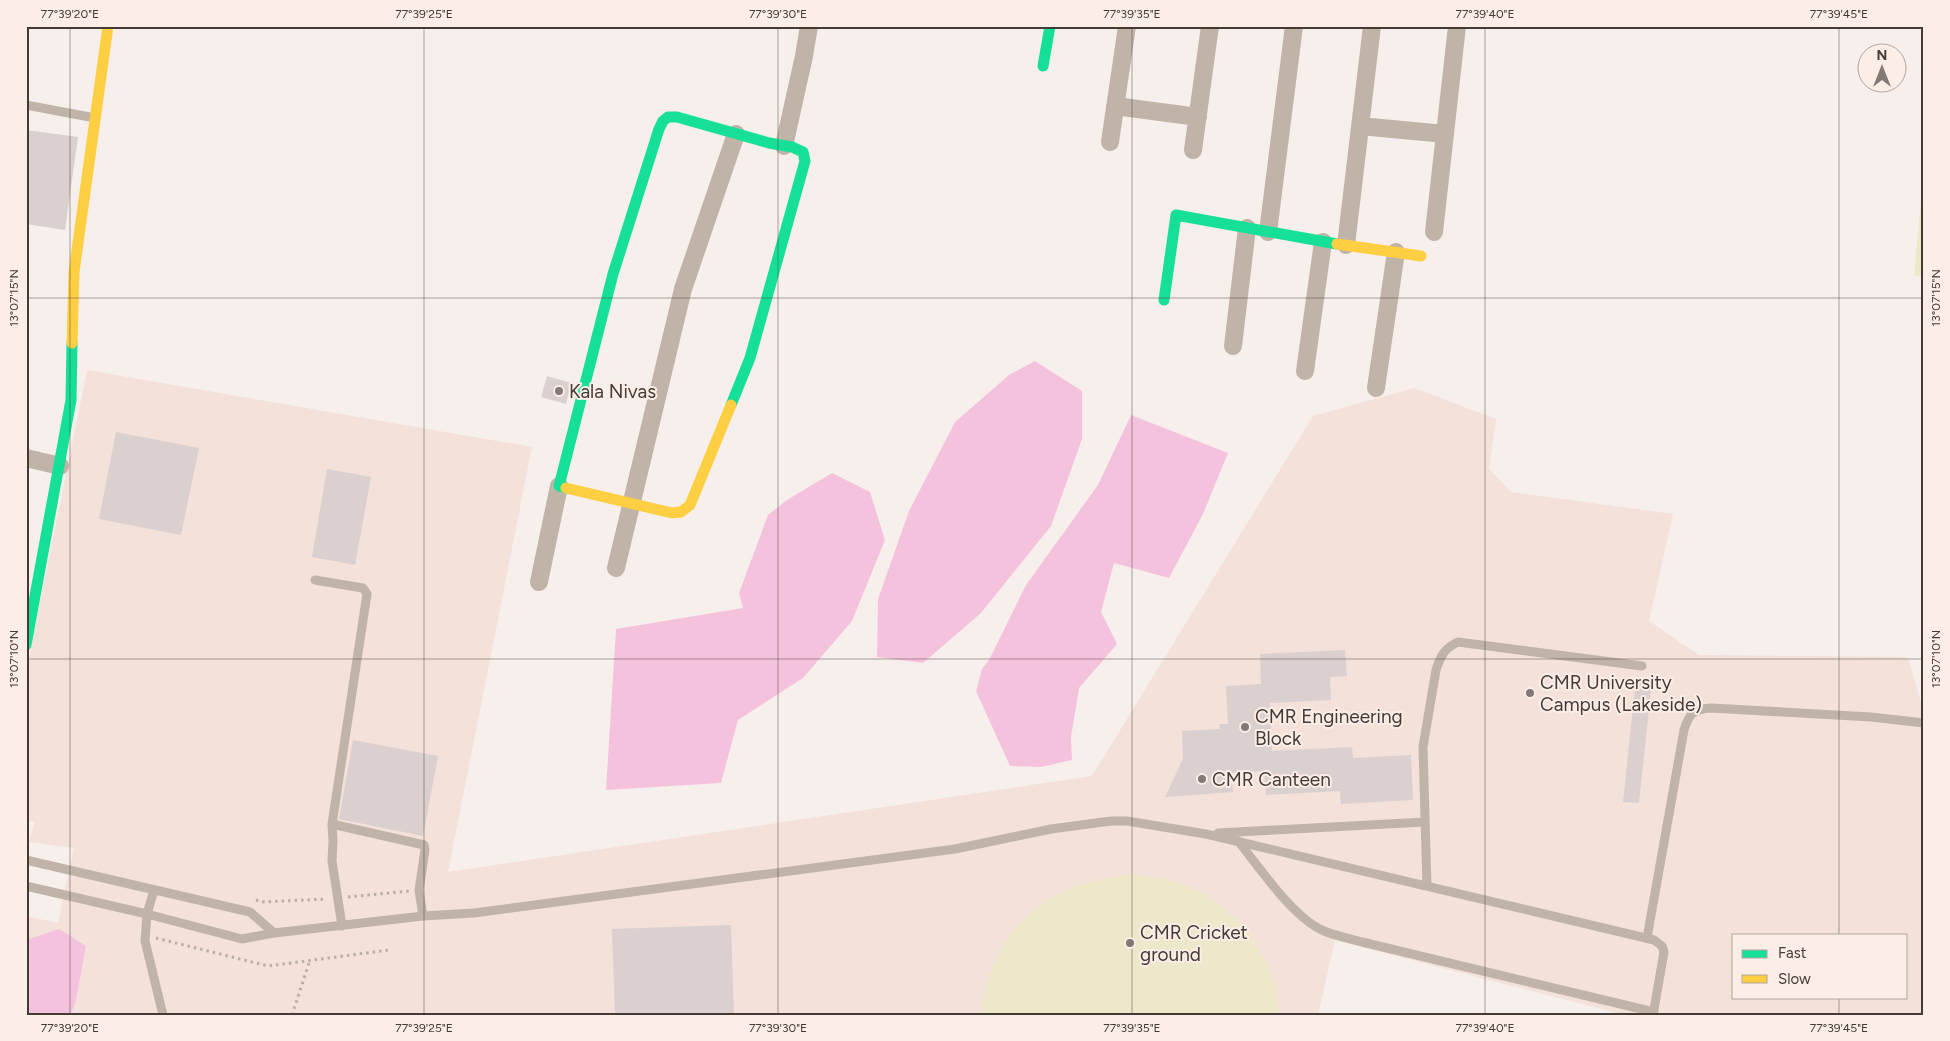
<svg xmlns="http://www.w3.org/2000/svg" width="1950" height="1041" viewBox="0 0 1950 1041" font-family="Figtree,sans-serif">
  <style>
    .built { fill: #f3e1da; fill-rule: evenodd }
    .green { fill: #eee8cb }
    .water { fill: #f5c2de }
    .building { fill: #d9d0cf }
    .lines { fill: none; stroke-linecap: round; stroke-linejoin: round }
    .path { stroke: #b8afa7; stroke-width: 3; stroke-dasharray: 2.5 4; stroke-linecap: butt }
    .lane { stroke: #c0b4a8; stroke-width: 9 }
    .street { stroke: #c0b4a8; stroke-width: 18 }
    .fast { stroke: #16e098; stroke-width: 11 }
    .slow { stroke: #ffcf43; stroke-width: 11 }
    .ticks { fill: none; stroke: #443a36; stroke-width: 1; stroke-opacity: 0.45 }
    .poi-dot { fill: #837976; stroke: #fcede7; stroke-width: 2 }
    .labels { text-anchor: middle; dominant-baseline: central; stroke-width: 4; stroke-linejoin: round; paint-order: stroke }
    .poi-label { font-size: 19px; fill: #443a36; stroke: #fcede7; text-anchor: start }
    .neatline { fill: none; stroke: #443a36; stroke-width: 2 }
    .ticks-label { font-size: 12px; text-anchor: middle; fill: #443a36 }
  </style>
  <rect width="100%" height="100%" fill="#f7efec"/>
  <path class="built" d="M87 370 532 447 448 872 1092 776 1313 416 1414 388 1496 419 1489 469 1511 492 1673 514 1649 621 1699 655 1908 657 1924 713V1015H1625L1335 940 1318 1015H26V916L58 923 74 848 29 842 35 822 26 820V673ZM1734 935H1906V997H1734Z"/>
  <path class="green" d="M1922 189H1924V277L1914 276Z
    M1133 875C1148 876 1161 877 1175 882 1233 899 1277 954 1279 1015H981C990 929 1049 879 1133 875Z"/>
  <path class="water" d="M1035 361 1082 391V439L1051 526 981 613 923 663 877 657 878 599 909 511 955 422 1009 375Z
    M1131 415 1228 453 1203 514 1169 578 1114 563 1101 612 1117 644 1079 688 1071 737 1072 760 1041 767 1010 766 976 691 982 669 989 660 1026 585 1098 485Z
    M832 473 870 492 885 540 852 621 803 678 738 720 721 783 606 790 616 629 743 608 739 593 768 515 787 500Z
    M59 929 86 946 75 1004 70 1015H26V940Z"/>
  <path class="building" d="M26 130 78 137 65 230 26 224Z
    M547 376 571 383 566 404 541 397Z
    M116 432 199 448 181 535 99 519Z
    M327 469 371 477 355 565 312 557Z
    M1345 650 1347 676 1330 677 1331 700 1270 703 1272 751 1352 747 1353 758 1411 755 1413 800 1341 804 1340 791 1266 795 1264 771 1231 773 1233 792 1165 797 1183 759 1182 731 1220 729 1219 724H1228L1226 686 1261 684 1260 654Z
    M1636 679 1652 681 1639 803 1623 802Z
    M353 740 438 756 423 836 339 819Z
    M731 925 734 1015H615L612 929Z"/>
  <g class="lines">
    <path class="path" d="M348 897 409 891
      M256 900 261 902 327 899
      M156 938 268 966 389 950
      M292 1015 310 960"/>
    <path class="lane" d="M26 105 95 118
      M315 580 363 588 367 594 332 824 333 841 332 861 342 926
      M332 824 424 845 425 850 419 890 423 916
      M1218 833 1425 822
      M1238 841C1260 868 1293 918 1324 931 1336 936 1349 938 1362 942L1654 1012
      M26 860 250 912 274 933
      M26 886 147 914 242 939 274 933 423 916 474 913 955 849 1051 829 1111 821H1127L1206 834 1654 940 1662 946 1664 952 1653 1015
      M1427 886 1423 747 1436 670C1441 655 1444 649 1458 642L1642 666
      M154 890 147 914 145 941 163 1015
      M1647 938 1684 730C1689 714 1693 709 1711 708L1871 717 1924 723"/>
    <path class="street" d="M1115 106 1198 117
      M1360 126 1445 134
      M1110 142 1127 26
      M784 146 804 56 809 26
      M1193 150 1210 26
      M1268 232 1294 26
      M1434 232 1457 26
      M1346 245 1372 26
      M1233 346 1247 228
      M1305 371 1323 242
      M1376 388 1396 252
      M26 458 60 466
      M616 568 683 289 736 134
      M539 582 559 486"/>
    <path class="fast" d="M1043 66 1050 26
      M668 117H677L769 143 792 147 803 152 805 161 750 358 731 405
      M1164 300 1176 215 1337 244
      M566 488 559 486 613 274 659 129 663 121 668 117
      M26 645 71 400 72 343"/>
    <path class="slow" d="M1337 244 1421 256
      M72 343 74 272 108 26
      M566 488 672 513 681 512 690 505 731 405"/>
  </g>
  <path class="ticks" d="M70 26V1015M424 26V1015M778 26V1015M1132 26V1015M1485 26V1015M1839 26V935M26 298H1924M26 659H1924M1839 997V1015"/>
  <g class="poi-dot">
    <circle cx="559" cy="391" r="5"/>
    <circle cx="1530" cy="693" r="5"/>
    <circle cx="1245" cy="727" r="5"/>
    <circle cx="1202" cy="779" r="5"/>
    <circle cx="1130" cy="943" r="5"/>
  </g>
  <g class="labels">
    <g class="poi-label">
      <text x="569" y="391">Kala Nivas</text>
      <text x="1540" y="682">CMR University<tspan x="1540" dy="22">Campus (Lakeside)</tspan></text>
      <text x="1255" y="716">CMR Engineering<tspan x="1255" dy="22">Block</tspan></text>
      <text x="1212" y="779">CMR Canteen</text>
      <text x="1140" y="932">CMR Cricket<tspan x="1140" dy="22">ground</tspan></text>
    </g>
  </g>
  <rect width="1950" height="1041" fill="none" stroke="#fcede7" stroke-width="55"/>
  <rect x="1732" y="934" width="175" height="65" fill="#fcede7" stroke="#b2a5a0"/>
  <rect x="1742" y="950" width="25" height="8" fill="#16e098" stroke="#b2a5a0"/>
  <text x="1778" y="958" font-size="15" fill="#443a36">Fast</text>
  <rect x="1742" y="975" width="25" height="8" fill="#ffcf43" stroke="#b2a5a0"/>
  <text x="1778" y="984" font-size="15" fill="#443a36">Slow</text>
  <g transform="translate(1882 68)"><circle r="24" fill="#fcede7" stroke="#b2a5a0"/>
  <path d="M0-4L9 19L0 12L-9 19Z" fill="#837976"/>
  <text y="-8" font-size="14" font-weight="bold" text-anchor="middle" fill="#443a36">N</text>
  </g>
  <rect x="28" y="28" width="1894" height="986" class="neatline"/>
  <g class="ticks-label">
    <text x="70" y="18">77°39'20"E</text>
    <text x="424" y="18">77°39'25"E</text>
    <text x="778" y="18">77°39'30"E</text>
    <text x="1132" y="18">77°39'35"E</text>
    <text x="1485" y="18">77°39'40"E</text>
    <text x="1839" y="18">77°39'45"E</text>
    <text transform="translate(14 298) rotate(-90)" y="4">13°07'15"N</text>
    <text transform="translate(1936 298) rotate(-90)" y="4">13°07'15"N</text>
    <text transform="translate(14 659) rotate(-90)" y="4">13°07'10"N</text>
    <text transform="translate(1936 659) rotate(-90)" y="4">13°07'10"N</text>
    <text x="70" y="1032">77°39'20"E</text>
    <text x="424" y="1032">77°39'25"E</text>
    <text x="778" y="1032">77°39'30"E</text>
    <text x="1132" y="1032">77°39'35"E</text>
    <text x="1485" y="1032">77°39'40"E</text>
    <text x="1839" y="1032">77°39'45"E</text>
  </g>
</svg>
